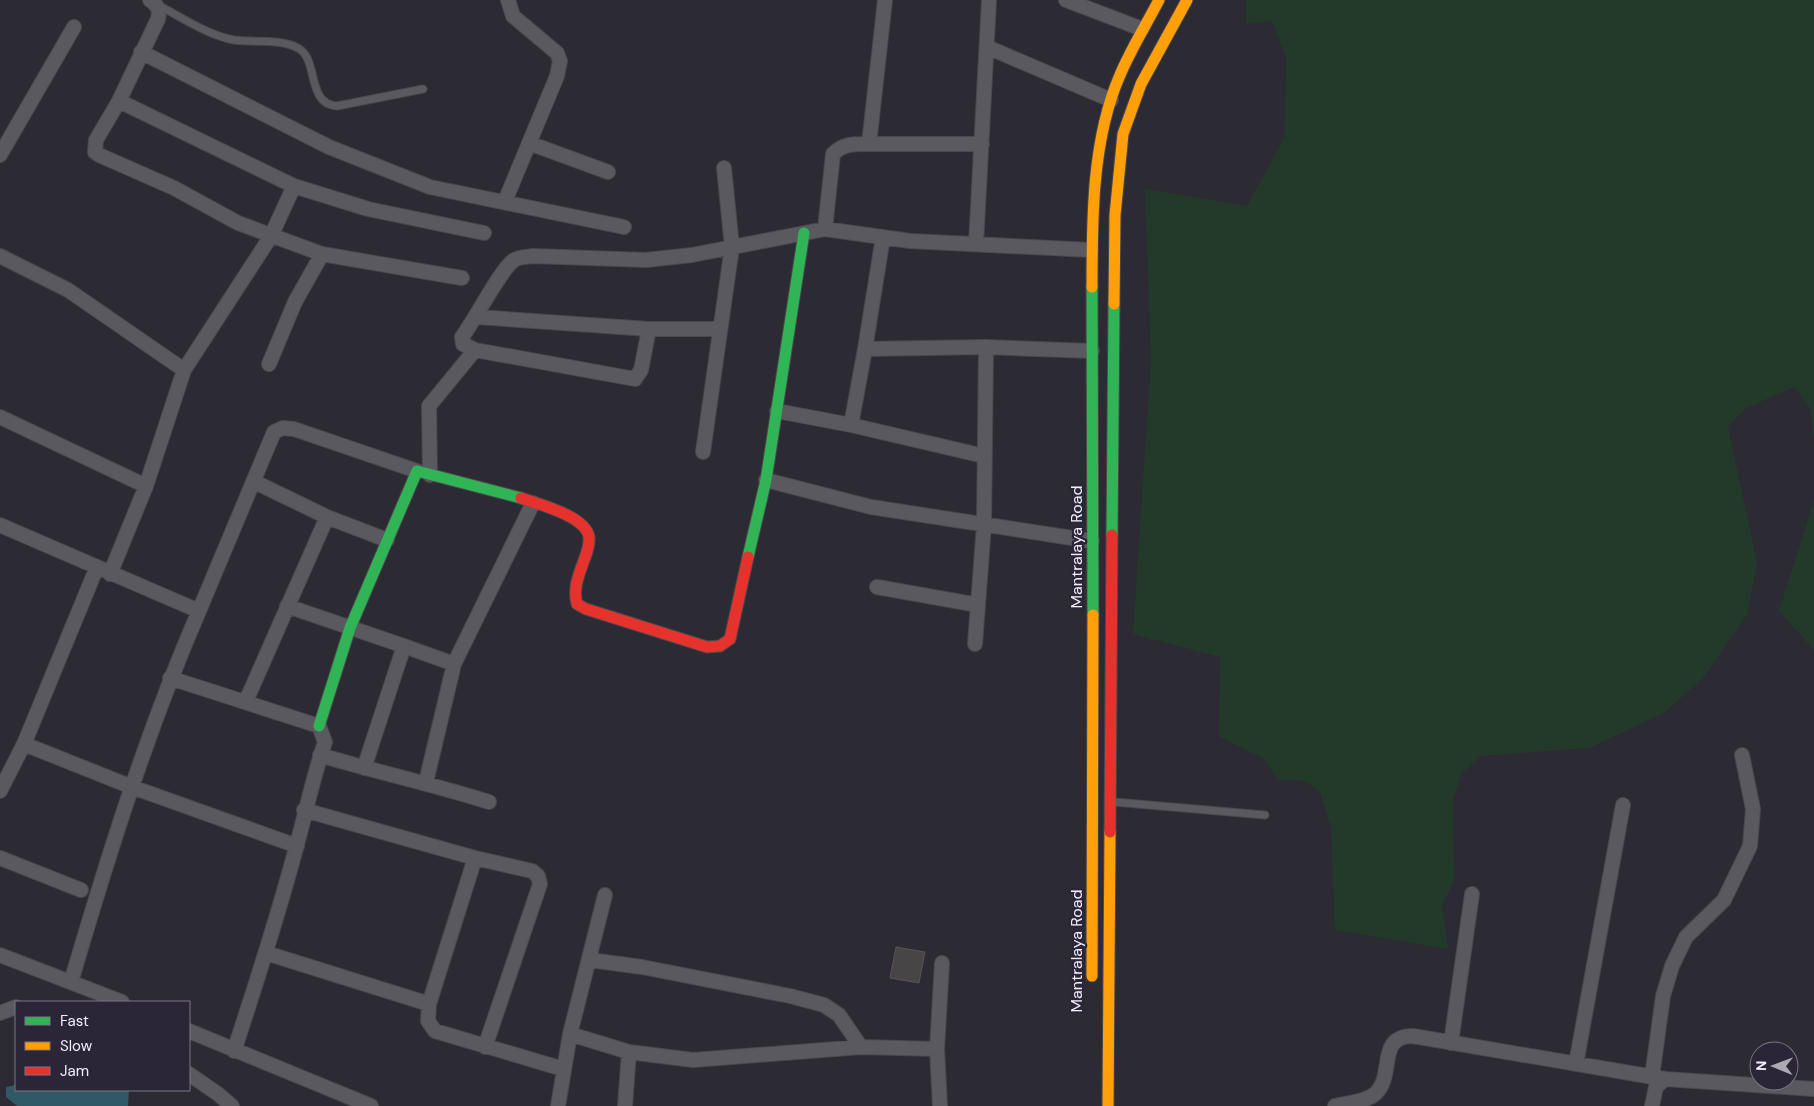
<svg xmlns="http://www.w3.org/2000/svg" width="1814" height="1106" viewBox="0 0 1814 1106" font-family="'DM Sans',sans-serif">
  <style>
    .green { fill: #233a2b }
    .water { fill: #315865 }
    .building { fill: #484546; stroke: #595556 }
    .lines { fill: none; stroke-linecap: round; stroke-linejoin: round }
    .lane-casing { stroke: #4a474f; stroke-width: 9 }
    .street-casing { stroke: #4a474f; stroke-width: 16 }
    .fast-casing { stroke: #4a474f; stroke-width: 13 }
    .slow-casing { stroke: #4a474f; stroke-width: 13 }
    .jam-casing { stroke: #4a474f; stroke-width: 13 }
    .lane { stroke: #5b5960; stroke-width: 7 }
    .street { stroke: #5b5960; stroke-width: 14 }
    .fast { stroke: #30b455; stroke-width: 11 }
    .slow { stroke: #ff9f0a; stroke-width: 11 }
    .jam { stroke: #e5322d; stroke-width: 11 }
    .labels { text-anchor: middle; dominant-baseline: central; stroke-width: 4.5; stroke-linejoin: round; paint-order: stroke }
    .street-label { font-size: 16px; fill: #f1edf9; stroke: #2b2637 }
  </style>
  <rect width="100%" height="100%" fill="#2c2a33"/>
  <path class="green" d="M1246 0H1814V444L1810 408 1794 387 1746 408 1728 427 1757 563 1747 615 1703 678 1664 713 1589 748 1482 756 1461 774 1453 800 1454 881 1442 905 1448 949 1335 930 1331 829 1320 792 1305 781 1278 780 1264 759 1219 736 1220 657 1133 634 1151 360 1145 189 1247 206 1285 136 1286 57 1272 21 1246 24Z
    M1814 500V650L1779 611Z"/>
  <path class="water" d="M16 1085V1090H129L128 1106H17L6 1097V1087Z"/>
  <path class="building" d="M896 947 925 952 919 983 890 978Z"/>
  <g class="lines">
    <g class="lane-casing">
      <path id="lane" d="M158 5C181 17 207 35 234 40 254 43 279 38 298 48 319 59 306 104 337 106L423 89
        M1114 802 1265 815"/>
    </g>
    <g class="street-casing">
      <path id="street" d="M150 0C158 5 160 10 158 19L119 101 294 186 368 209 484 233
        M885 0 869 144H982
        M1066 0 1142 29
        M987 47 1111 100
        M141 52 329 147 430 187 624 227
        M119 101 96 140 95 152 99 155 174 188 238 223 322 254 462 278
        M529 143 608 172
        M0 155 74 27
        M505 201 557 76 560 61 557 53 513 16 508 0
        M825 229 833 154C844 143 855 144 869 144
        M883 237 865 349 986 347 1092 351
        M976 244 989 0
        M0 256 68 290 184 370 146 486 110 574
        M477 317 649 329 641 370 635 379 475 350 463 344 462 337C475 320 500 270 514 260 519 257 527 257 533 256L646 260 692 255 825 229 910 241 1091 250
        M649 329H720
        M269 364 295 302 322 254
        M184 370 271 236 294 186
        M777 411 851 425 984 456
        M0 417 146 486
        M851 425 865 349
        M703 452 732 247 724 168
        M430 475 429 406 475 350
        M766 480 871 507 1092 541
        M255 482 327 517 387 540
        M0 525 199 611C147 731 108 856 71 982
        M97 567 24 744 132 787 297 846
        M877 587 978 605
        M287 606 404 646 364 768
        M199 611 274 432 283 428 294 429 417 471
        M975 644 984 525 986 347
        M404 646 454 664
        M170 678 319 726 325 742C313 777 306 812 296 848 278 916 256 984 234 1051
        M246 701 327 517
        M320 755C376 772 433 784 489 802
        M426 782 454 664 533 503
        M0 791 24 744
        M304 810 475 858 532 871 538 876 540 884 485 1047
        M0 858 81 890
        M475 858 429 1004 428 1021 435 1031 563 1069
        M266 953 429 1004
        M0 955 122 1002
        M590 960 642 967 790 996 824 1005 839 1015 861 1047
        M0 1013 16 1007
        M189 1031 371 1106
        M570 1034 629 1052 693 1060 861 1047 937 1049
        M1451 1043 1472 894
        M1576 1064 1623 805
        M189 1074 218 1094 232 1106
        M1652 1077 1663 996 1672 966 1686 937 1724 900 1750 846 1753 809 1742 755
        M558 1106 570 1034 605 895
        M625 1106 629 1052
        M940 1106 937 1049 942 963
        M1335 1106C1347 1103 1367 1102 1376 1093 1395 1075 1376 1036 1413 1036L1665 1079
        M1652 1106 1656 1087 1665 1079 1814 1089"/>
    </g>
    <g class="fast-casing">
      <path id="fast" d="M1092 287 1093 615
        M1112 535 1114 304
        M748 557 766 480 804 233
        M319 726 350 628 417 471 521 498"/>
    </g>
    <g class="slow-casing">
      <path id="slow" d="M1092 287C1092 218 1092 139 1120 75 1131 49 1146 25 1159 0
        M1114 304 1115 215 1123 134 1141 84 1187 0
        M1092 976 1093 615
        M1108 1106 1110 832"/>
    </g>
    <g class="jam-casing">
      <path id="jam" d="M521 498C538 504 586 516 589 537 590 546 586 555 583 563 578 577 573 589 577 604L586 609 707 647 720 646 730 639 748 557
        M1110 832 1112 535"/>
    </g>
    <use href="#lane" class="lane"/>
    <use href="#street" class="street"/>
    <use href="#fast" class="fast"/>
    <use href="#slow" class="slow"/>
    <use href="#jam" class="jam"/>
  </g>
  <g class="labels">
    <g class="street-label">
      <text transform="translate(1076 547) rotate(-90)">Mantralaya Road</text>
      <text transform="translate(1076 951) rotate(-90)">Mantralaya Road</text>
    </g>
  </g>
  <rect x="15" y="1001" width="175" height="90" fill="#2b2637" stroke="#7a7685"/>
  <rect x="25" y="1017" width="25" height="8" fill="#30b455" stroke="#7a7685"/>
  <text x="60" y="1026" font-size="15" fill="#f1edf9">Fast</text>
  <rect x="25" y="1042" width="25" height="8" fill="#ff9f0a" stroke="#7a7685"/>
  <text x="60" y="1051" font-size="15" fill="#f1edf9">Slow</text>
  <rect x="25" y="1067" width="25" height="8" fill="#e5322d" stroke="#7a7685"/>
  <text x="60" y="1076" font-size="15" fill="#f1edf9">Jam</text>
  <g transform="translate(1774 1066) rotate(271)"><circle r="24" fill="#2b2637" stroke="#7a7685"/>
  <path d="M0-4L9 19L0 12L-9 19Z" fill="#aca9b4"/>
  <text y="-8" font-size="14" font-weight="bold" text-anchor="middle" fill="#f1edf9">N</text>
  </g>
</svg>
